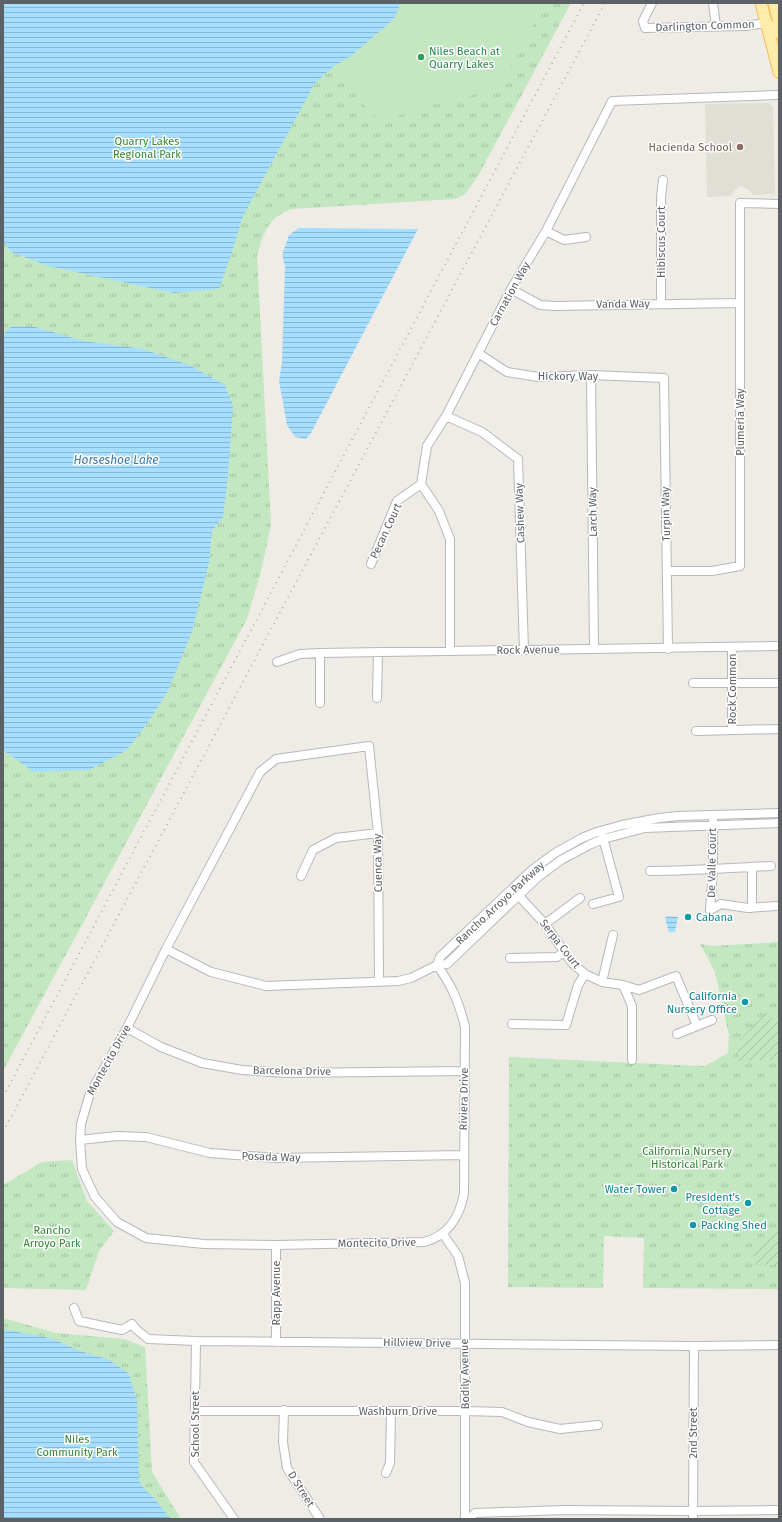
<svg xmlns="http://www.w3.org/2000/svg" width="782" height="1522" viewBox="0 0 782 1522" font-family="'Fira Sans',sans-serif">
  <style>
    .education { fill: #e1ded5 }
    .park { fill: url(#park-tufts) }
    .garden { fill: url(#garden-furrows) }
    .pitch { fill: #c3e7c0 }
    .water { fill: url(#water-rules) }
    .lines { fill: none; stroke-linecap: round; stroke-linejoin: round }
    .minor-casing { stroke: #b5b8bc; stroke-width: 10 }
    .major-casing { stroke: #f5be58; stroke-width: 13 }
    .minor { stroke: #fff; stroke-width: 8 }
    .major { stroke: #ffebaa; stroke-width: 11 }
    .rail { stroke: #b3b4b5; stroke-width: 2; stroke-dasharray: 1 5; stroke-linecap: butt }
    .leisure-dot { fill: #2e9e5b; stroke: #fff; stroke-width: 1.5 }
    .education-dot { fill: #8d6e63; stroke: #fff; stroke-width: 1.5 }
    .culture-dot { fill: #0f9aa8; stroke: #fff; stroke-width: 1.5 }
    .labels { text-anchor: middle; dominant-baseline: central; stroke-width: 3; stroke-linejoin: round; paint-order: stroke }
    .street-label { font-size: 11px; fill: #5c6165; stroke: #fff }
    .leisure-label { font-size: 11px; fill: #27864d; stroke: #fff; text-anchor: start }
    .park-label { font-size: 11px; fill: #358633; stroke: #fff }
    .education-label { font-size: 11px; fill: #785e54; stroke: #fff; text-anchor: end }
    .culture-label { font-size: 11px; fill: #0d838f; stroke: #fff; text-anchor: end }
    .water-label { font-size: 12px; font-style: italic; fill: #3c7aab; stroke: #fff }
  </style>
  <defs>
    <pattern id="park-tufts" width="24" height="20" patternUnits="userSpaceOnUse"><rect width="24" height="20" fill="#c3e7c0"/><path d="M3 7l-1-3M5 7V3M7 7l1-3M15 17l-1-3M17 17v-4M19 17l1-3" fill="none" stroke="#a2bfa0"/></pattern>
    <pattern id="garden-furrows" width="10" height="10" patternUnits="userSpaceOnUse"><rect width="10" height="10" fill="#c3e7c0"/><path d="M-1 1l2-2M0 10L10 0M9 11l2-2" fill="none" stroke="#a2bfa0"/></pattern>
    <pattern id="water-rules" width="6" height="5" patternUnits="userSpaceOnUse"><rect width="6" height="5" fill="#a5deff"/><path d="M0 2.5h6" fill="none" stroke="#8ab7d2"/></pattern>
  </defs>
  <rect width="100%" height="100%" fill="#efece5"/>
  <path class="education" d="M769 103 773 107 775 194 753 195 748 189 741 186 735 190 731 196 707 197 705 104Z"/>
  <path class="park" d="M3 3H571L478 176 465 194 455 199 292 209C268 216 263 235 257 256L271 525 261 571 247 619 3 1071Z
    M779 942V1289L643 1288 644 1238 604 1236 603 1288 508 1287 509 1057 678 1065 705 1066 728 1053 729 1035 715 972 700 944 712 946Z
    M72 1160 87 1201 114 1231 99 1251 86 1290 3 1288V1185L42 1162Z
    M3 1318 56 1333 124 1339 145 1347 152 1472 181 1519H3Z"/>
  <path class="garden" d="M767 1012 772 1019 779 1020V1060L738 1061V1048L740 1040Z
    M779 1222V1265H753L754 1253C765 1245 773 1235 779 1222Z"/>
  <path class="pitch" d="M335 3H540L538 15 503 82C482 95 461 97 438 103 418 108 400 115 381 122L361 101 331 63Z"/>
  <path class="water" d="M3 3H401L394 19 351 56 334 66 315 83 243 216 231 255 219 289 174 293 48 266 11 252 3 241Z
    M299 228 418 229 311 433 306 439 295 437 287 425 279 381 282 362 285 266 282 255 289 235Z
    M12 326 35 327 84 341 143 349 189 365 225 385 233 406 228 477 223 517 212 531 209 563 192 632 168 691 149 721 127 750 89 770 34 772 3 750V334Z
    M667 916 678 917 675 932H669L665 918Z
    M3 1329 53 1339 80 1351 107 1359 127 1372 131 1379 132 1386 137 1398 139 1480 142 1486 153 1497 171 1519H3Z"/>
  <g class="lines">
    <g class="minor-casing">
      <path id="minor" d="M652 3 643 21 645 28 746 26 765 23
        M713 3 716 26
        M546 231 564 240 586 237
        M511 289 540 305 555 306 739 303
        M661 303V197L663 180
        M478 353 507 372 538 377 591 375 664 378 668 649
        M591 375 594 648
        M446 416 482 432 518 459 524 650
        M371 564 397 501 421 484
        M667 571H712L740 566V203L779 204
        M450 651V539L439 511 421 484 427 446 446 416 511 289 546 231 612 101 779 95
        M277 662 300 654 320 653 779 646
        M693 683H776
        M377 698 378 653
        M320 703V653
        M732 730V647
        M696 731 779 729
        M650 871C691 871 731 868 771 866
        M301 876 313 850 336 838 378 833
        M518 895 545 924 572 963 585 974 602 982 623 985 639 990 676 976 697 1026
        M593 904 619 897 602 834
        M752 908V867
        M710 910 713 869V821
        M710 910 721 904 748 908 776 906
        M545 924 580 898
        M166 949 211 972 266 986 398 981 411 978 437 965 447 964 538 877 561 860 589 845 603 839 645 828 779 823
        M510 958 557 957 564 952
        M437 965 440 957 532 870 555 853 582 838 597 832 622 825 659 818 678 816 779 813
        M379 981 378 833 369 746 276 759 260 772 166 949 127 1028 90 1093 81 1124 80 1140 82 1169 95 1197 117 1222 146 1238 204 1244 276 1245 424 1242C448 1236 460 1216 464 1193L465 1027C459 1002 452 986 437 965
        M602 982 613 935
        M623 985 632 1006V1060
        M512 1024 566 1025 578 985 585 974
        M127 1028 161 1047 202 1063 242 1070 285 1073 465 1071
        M677 1034 712 1020
        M80 1140 117 1136 146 1137 210 1153 275 1158 464 1155
        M443 1234 458 1256 465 1283V1519
        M74 1308 79 1321 122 1330 132 1324 136 1329 148 1339 196 1341 694 1346 779 1345
        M196 1341 194 1462 234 1519
        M276 1342V1245
        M284 1410 283 1442 287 1468 320 1519
        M195 1411H466L502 1412 528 1422 560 1429 598 1425
        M386 1473 390 1463 391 1412
        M469 1519 475 1513 564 1510 693 1511 779 1510
        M693 1519 694 1346"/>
    </g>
    <g class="major-casing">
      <path id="major" d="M761 3 779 72
        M774 3 779 23
        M765 23 779 33"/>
    </g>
    <use href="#minor" class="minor"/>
    <use href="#major" class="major"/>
    <path class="rail" d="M3 1097 584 3
      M3 1132 605 3"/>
  </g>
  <circle class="leisure-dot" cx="421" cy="57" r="4"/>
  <circle class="education-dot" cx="740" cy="147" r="4"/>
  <g class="culture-dot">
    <circle cx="688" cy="917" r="4"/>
    <circle cx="745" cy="1002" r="4"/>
    <circle cx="674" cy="1189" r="4"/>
    <circle cx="748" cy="1203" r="4"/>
    <circle cx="693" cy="1225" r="4"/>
  </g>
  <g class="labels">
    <g class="street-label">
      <text transform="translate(705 26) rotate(-2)">Darlington Common</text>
      <text transform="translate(661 242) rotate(-90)">Hibiscus Court</text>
      <text transform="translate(510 294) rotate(-61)">Carnation Way</text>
      <text transform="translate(623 304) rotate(-1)">Vanda Way</text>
      <text x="568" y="376">Hickory Way</text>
      <text transform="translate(740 422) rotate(-90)">Plumeria Way</text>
      <text transform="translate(593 512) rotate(-91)">Larch Way</text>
      <text transform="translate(520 513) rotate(-92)">Cashew Way</text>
      <text transform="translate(666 514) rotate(-91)">Turpin Way</text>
      <text transform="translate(386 531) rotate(-65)">Pecan Court</text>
      <text transform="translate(528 650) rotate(-1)">Rock Avenue</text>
      <text transform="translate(732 689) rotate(-90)">Rock Common</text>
      <text transform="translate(378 863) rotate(-91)">Cuenca Way</text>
      <text transform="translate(712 863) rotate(-89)">De Valle Court</text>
      <text transform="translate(500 903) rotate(-43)">Rancho Arroyo Parkway</text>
      <text transform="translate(560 944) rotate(52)">Serpa Court</text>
      <text transform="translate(109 1060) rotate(-61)">Montecito Drive</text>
      <text transform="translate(292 1071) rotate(1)">Barcelona Drive</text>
      <text transform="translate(464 1099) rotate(-89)">Riviera Drive</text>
      <text transform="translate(271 1157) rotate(2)">Posada Way</text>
      <text transform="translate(377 1243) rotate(-1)">Montecito Drive</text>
      <text transform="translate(276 1293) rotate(-90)">Rapp Avenue</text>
      <text transform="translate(417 1343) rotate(1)">Hillview Drive</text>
      <text transform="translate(465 1374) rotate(-91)">Bodily Avenue</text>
      <text x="398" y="1411">Washburn Drive</text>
      <text transform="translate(195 1424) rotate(-90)">School Street</text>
      <text transform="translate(693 1433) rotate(-90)">2nd Street</text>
      <text transform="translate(301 1489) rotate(58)">D Street</text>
    </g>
    <g class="leisure-label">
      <text x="429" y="51">Niles Beach at<tspan x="429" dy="13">Quarry Lakes</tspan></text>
    </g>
    <g class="park-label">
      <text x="147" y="141">Quarry Lakes<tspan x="147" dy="13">Regional Park</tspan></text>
      <text x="687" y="1151">California Nursery<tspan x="687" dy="13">Historical Park</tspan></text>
      <text x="52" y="1230">Rancho<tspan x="52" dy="13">Arroyo Park</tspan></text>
      <text x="77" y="1439">Niles<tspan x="77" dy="13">Community Park</tspan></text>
    </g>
    <g class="education-label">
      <text x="732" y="147">Hacienda School</text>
    </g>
    <g class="culture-label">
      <text x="696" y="917" text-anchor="start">Cabana</text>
      <text x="737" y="996">California<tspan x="737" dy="13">Nursery Office</tspan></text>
      <text x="666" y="1189">Water Tower</text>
      <text x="740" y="1197">President's<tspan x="740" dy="13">Cottage</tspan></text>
      <text x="701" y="1225" text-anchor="start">Packing Shed</text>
    </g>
    <g class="water-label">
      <text x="116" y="460">Horseshoe Lake</text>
    </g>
  </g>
  <rect width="782" height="1522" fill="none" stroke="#5c6165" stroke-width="8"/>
</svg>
